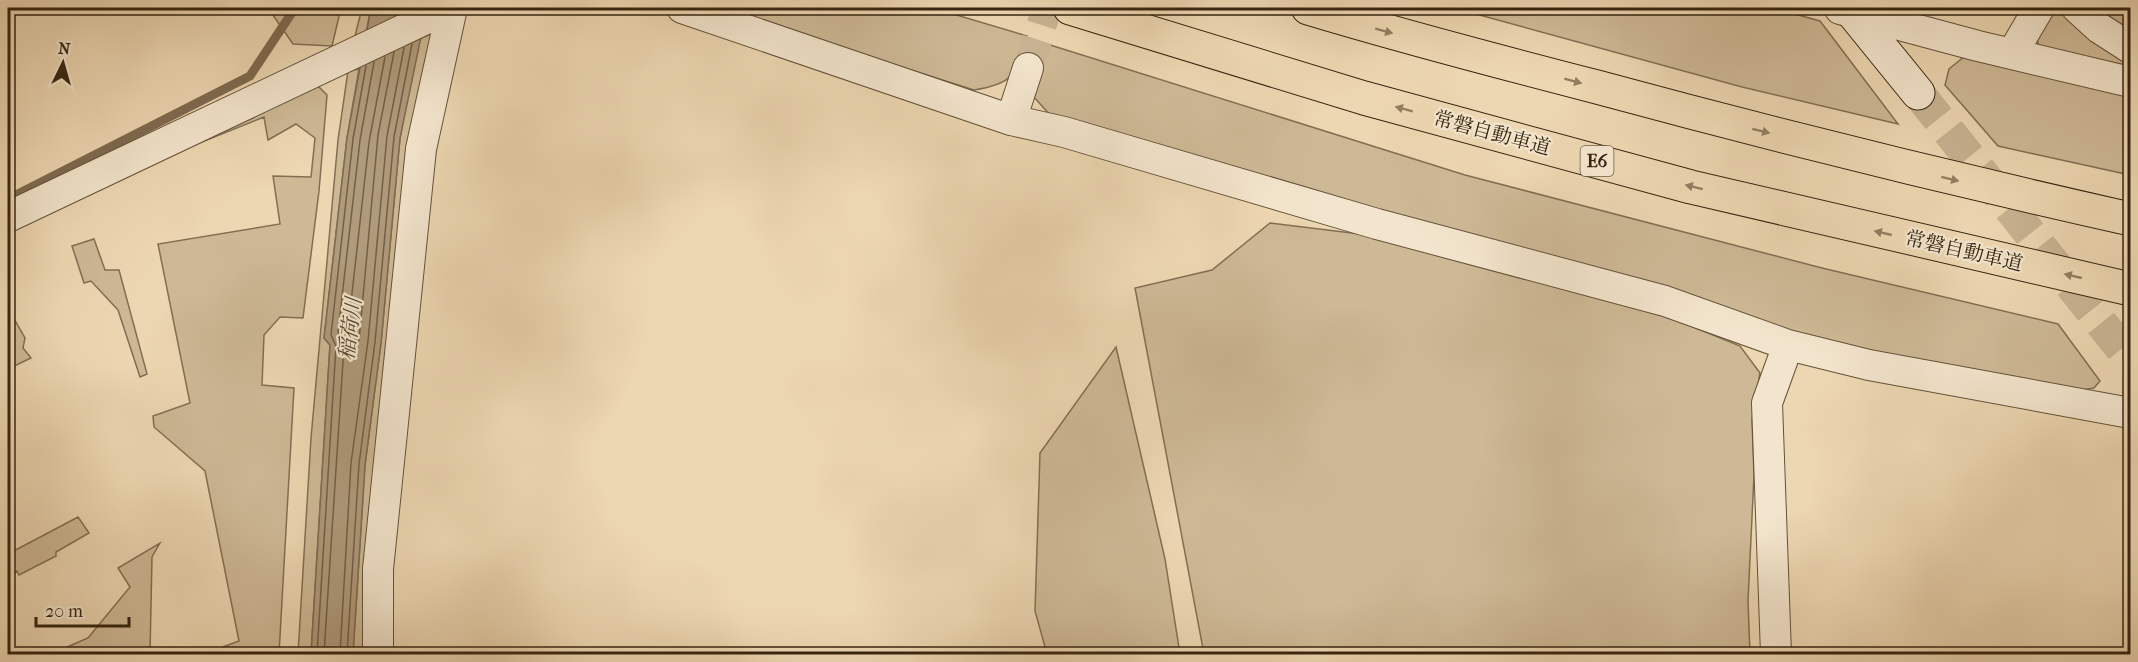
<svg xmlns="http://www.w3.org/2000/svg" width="2138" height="662" viewBox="0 0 2138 662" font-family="'IM FELL French Canon','Noto Serif JP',serif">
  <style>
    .green { fill: #ceb996; stroke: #826f53; stroke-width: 1.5 }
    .water { fill: #af9a7b; stroke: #7f6b50; stroke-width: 1.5 }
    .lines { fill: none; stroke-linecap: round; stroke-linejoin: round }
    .shore { stroke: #726046; stroke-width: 1.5 }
    .stream { stroke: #7f6b50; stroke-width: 9 }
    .street-tunnel { stroke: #c8b392; stroke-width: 30; stroke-dasharray: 30 15; stroke-linecap: butt }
    .secondary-tunnel { stroke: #c8b392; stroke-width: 33; stroke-dasharray: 33 16; stroke-linecap: butt }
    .street-casing { stroke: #645238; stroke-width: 32 }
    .secondary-casing { stroke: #362510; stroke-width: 35 }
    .highway-casing { stroke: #362510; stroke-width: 35 }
    .street { stroke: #f3e5cd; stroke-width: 30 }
    .secondary { stroke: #f3e5cd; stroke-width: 33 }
    .highway { stroke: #edd7b2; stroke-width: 33 }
    .oneway { fill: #927e61 }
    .labels { text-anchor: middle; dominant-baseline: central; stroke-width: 4.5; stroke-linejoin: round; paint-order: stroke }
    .shield { fill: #f3e5cd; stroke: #6f5f49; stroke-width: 1.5 }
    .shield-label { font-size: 18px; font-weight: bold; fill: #362510 }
    .street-label { font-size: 20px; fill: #362510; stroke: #f3e5cd }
    .water-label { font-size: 21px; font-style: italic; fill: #5a4830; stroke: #f3e5cd }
  </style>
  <rect width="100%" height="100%" fill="#edd7b2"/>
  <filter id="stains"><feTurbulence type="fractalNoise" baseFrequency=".00333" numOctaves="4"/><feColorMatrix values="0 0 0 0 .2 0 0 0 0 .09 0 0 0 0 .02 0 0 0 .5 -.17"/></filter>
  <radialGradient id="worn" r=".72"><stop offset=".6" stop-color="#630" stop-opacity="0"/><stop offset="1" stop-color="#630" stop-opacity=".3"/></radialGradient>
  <path class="green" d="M268 8H341L332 46 293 44Z
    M362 8H371L366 33 355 36Z
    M715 8H933L1027 36C1013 74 1017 83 974 90Z
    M1454 8H1773L1820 21 1898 124 1742 87Z
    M2097 8H2130V30Z
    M2050 10H2062L2100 44 2130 58V66L2039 47 2036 34Z
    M431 34 365 654H353L365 465 381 343 400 138 419 39Z
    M1047 44 1465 175 1822 268 2058 324 2100 381 2094 388 2070 392 1834 345 1051 116 1033 96 1035 72Z
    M1965 56 2130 94V175L1998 146 1945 85 1949 69Z
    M359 69 347 138 324 338 330 345 311 654H298L311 438 338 140 348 71Z
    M307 85 319 87 327 95 319 191 303 318 280 317 264 335 262 385 294 388 279 654H204L239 641 205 471 154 427 153 416 190 403 158 244 280 224 273 176 311 177 315 138 296 124 268 140 264 117 137 168Z
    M1270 223 1368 235 1664 315 1740 346 1760 373 1752 419 1754 475 1748 601 1750 654H1204L1135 288 1212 270Z
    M94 239 105 270H119L147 374 140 377 118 310 91 281 84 283 72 246Z
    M8 308 25 338 23 348 31 358 8 369Z
    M1116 347 1165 559 1180 654H1047L1035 611 1040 453Z
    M78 517 89 533 56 552V556L19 575 17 571 8 575V554Z
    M160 543 152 557 150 654H51L88 638 130 587 118 568Z"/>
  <path class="water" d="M371 8H427L400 138 381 343 365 465 353 654H311L330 345 324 338 347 138Z"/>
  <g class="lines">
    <path class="shore" d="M385 57 369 142 348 329 355 346 359 340 378 135 394 52
      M317 654 336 346 331 335 353 139 366 66
      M324 654 344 346 338 332 360 140 374 62
      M340 654 351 463 368 341 387 136 404 48
      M347 654 359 464 375 342 394 137 412 44"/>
    <path class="stream" d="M8 199 250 76 295 8"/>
    <path class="street-tunnel" d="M1028 68 1047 8"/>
    <path class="secondary-tunnel" d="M1918 93 2130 359"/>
    <g class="street-casing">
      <path id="street" d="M682 8 1011 120 1064 132 1377 224 1665 301 1788 345 1869 365 2130 413
        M2077 8 2099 28 2130 48
        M1840 9 1978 46 2130 82
        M2012 54 2039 8
        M1011 120 1028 68
        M8 217 449 8
        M378 654V569L421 149 452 8
        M1776 654 1767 403 1788 345"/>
    </g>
    <g class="secondary-casing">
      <path id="secondary" d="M1849 8 1918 93"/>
    </g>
    <g class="highway-casing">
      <path id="highway" d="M1070 8 1364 98 1691 187 2130 289
        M1308 8C1404 37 1500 62 1597 87 1774 135 1952 179 2130 219"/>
    </g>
    <use href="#street" class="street"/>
    <use href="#secondary" class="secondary"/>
    <use href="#highway" class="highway"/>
  </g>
  <defs><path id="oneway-solid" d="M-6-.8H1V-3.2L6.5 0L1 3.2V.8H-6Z" transform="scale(1.5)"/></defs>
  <g class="oneway">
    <use href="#oneway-solid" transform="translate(1384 31) rotate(15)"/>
    <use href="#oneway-solid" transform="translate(1573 81) rotate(15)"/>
    <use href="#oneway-solid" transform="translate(1404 109) rotate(-165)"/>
    <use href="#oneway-solid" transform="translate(1761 131) rotate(14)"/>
    <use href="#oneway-solid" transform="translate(1950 179) rotate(14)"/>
    <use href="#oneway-solid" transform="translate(1694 187) rotate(-166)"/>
    <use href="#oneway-solid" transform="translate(1883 233) rotate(-167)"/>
    <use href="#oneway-solid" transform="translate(2073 276) rotate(-167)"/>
  </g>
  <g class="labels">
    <rect class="shield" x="1580.5" y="146" width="33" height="30" rx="4.5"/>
    <g class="shield-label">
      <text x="1597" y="161">E6</text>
    </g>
    <g class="street-label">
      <text transform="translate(1492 133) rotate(15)">常磐自動車道</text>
      <text transform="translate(1964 251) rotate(13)">常磐自動車道</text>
    </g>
    <g class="water-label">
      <text transform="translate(350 329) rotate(-83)">稲荷川</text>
    </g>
  </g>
  <rect width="2138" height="662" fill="none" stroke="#edd7b2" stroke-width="30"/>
  <rect x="9" y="9" width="2120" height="644" fill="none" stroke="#362510" stroke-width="3"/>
  <rect x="15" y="15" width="2108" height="632" fill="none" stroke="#362510" stroke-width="1.5"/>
  <g transform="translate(63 63) rotate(5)" stroke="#f3e5cd" stroke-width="4.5" paint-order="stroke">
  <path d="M0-4.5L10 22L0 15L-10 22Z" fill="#362510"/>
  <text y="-9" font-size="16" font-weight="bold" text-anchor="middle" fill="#362510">N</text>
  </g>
  <path d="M36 617v9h93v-9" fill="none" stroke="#362510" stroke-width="3"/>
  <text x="45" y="617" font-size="18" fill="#362510" stroke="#f3e5cd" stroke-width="4.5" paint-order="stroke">20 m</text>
  <rect width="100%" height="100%" filter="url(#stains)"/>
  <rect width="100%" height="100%" fill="url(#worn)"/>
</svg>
